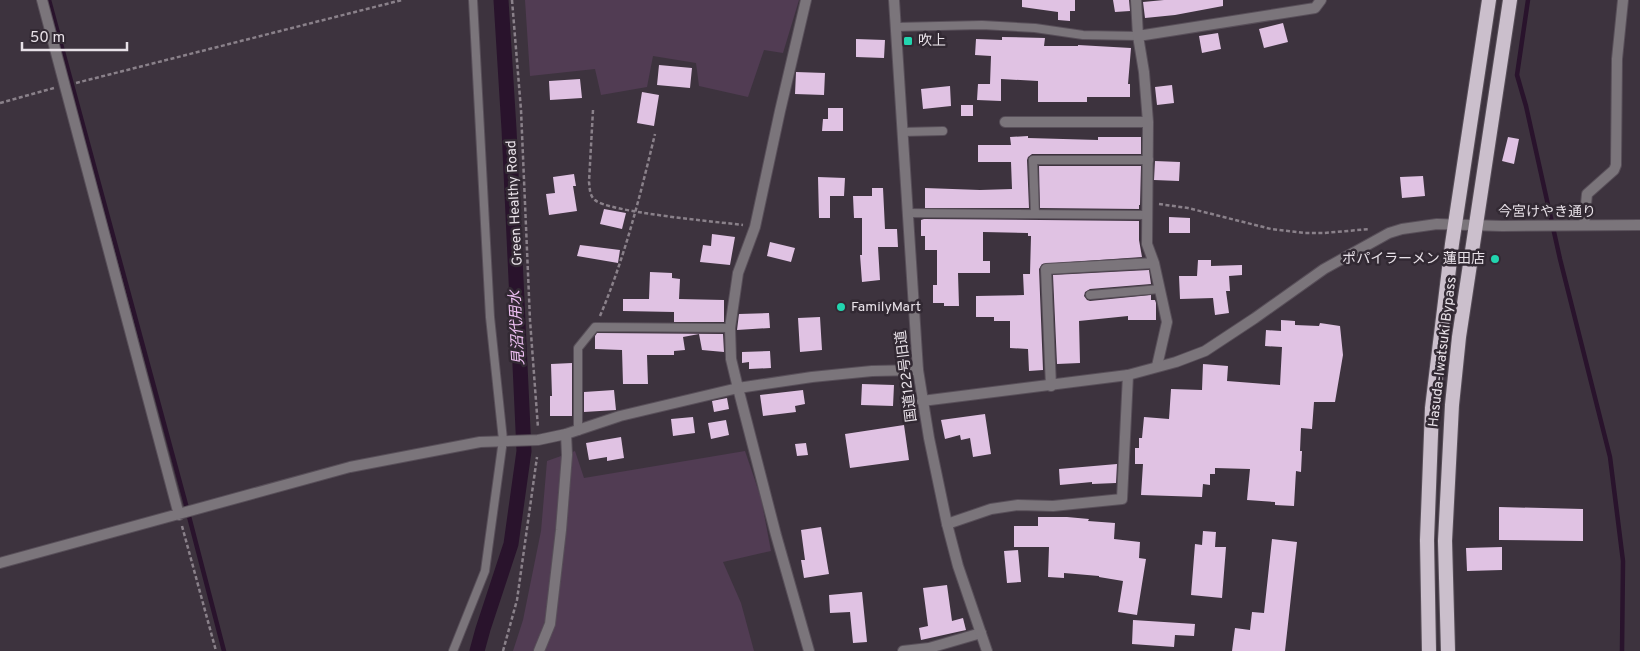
<svg xmlns="http://www.w3.org/2000/svg" width="1640" height="651" viewBox="0 0 1640 651" font-family="Overpass,'Noto Sans JP',sans-serif">
  <style>
    .green { fill: #513c53 }
    .lines { fill: none; stroke-linecap: round; stroke-linejoin: round }
    .stream { stroke: #29132c; stroke-width: 4.5 }
    .canal { stroke: #29132c; stroke-width: 15 }
    .building { fill: #e0c2e3 }
    .service-casing { stroke: #584f59; stroke-width: 10 }
    .minor-casing { stroke: #584f59; stroke-width: 12 }
    .tertiary-casing { stroke: #584f59; stroke-width: 12 }
    .trunk-casing { stroke: #584f59; stroke-width: 16 }
    .path { stroke: #8a818a; stroke-width: 2.5; stroke-dasharray: 4 2.5; stroke-linecap: butt }
    .service { stroke: #7b757b; stroke-width: 8 }
    .minor { stroke: #7b757b; stroke-width: 10 }
    .tertiary { stroke: #7b757b; stroke-width: 10 }
    .trunk { stroke: #cbbfcc; stroke-width: 14 }
    .poi-dot { fill: #22d5af; stroke: #322933; stroke-width: 2 }
    .labels { text-anchor: middle; dominant-baseline: central; stroke-width: 5; stroke-linejoin: round; paint-order: stroke }
    .poi-label { font-size: 14px; fill: #e8e1e8; stroke: #322933; text-anchor: start }
    .street-label { font-size: 14px; fill: #e8e1e8; stroke: #322933 }
    .water-label { font-size: 15px; font-style: italic; fill: #eec0f3; stroke: #322933 }
  </style>
  <rect width="100%" height="100%" fill="#3d333e"/>
  <path class="green" d="M525 0H799L783 53 764 50 748 97 699 86 696 63 653 56 647 87 601 95 595 69 530 76Z
    M575 451 584 478 745 451 761 498 771 551 723 562 741 603 754 651H513L523 620 541 531 547 461Z"/>
  <g class="lines">
    <path class="stream" d="M49 0 185 501 224 651
      M1528 0 1517 75 1526 106 1560 259 1610 457 1623 561 1622 651"/>
    <path class="canal" d="M477 651 483 629 511 544 524 451 509 129 501 0"/>
  </g>
  <path class="building" d="M1022 0H1075V11H1070V21L1058 20V12L1022 7Z
    M1113 0H1129L1130 11 1115 12Z
    M1164 0H1223V6L1175 15 1145 18 1143 2Z
    M1283 23 1288 42 1264 48 1259 29Z
    M1218 33 1221 49 1202 53 1199 36Z
    M1002 37 1045 38 1044 46H1078V45L1131 48 1128 84H1130V97H1087V102H1038V81L1001 79V101L977 100 978 84H990L991 56 975 55 976 39 1002 40Z
    M856 39 885 40 884 58 856 57Z
    M659 65 692 68 690 88 657 85Z
    M796 72 825 73 824 95 795 94Z
    M580 79 582 98 550 100 549 81Z
    M1172 85 1174 103 1157 105 1155 87Z
    M950 86 951 106 923 109 921 89Z
    M642 92 659 95 654 126 637 123Z
    M961 105H973V116H961Z
    M828 108H843V131H822L823 119H828Z
    M1028 136V138L1098 140V137H1141V154H1032L1028 157 1027 160 1029 208H925V188L980 190 1012 189 1011 162H978V145H1011L1010 137Z
    M1508 137 1519 139 1514 164 1502 161Z
    M1155 161 1180 162 1179 181 1154 180Z
    M1039 166H1141L1140 205H1139V209L1040 208Z
    M574 174 576 186H573L577 211 549 215 546 194 555 193 553 177Z
    M1423 176 1425 196 1402 198 1400 177Z
    M818 177 845 178 844 196H830V218H819Z
    M872 188H883L885 229H897L898 247H878L880 280 862 282 860 255H862V218H854L853 196H872Z
    M604 209 626 213 622 229 600 224Z
    M1169 217 1190 218V233H1169Z
    M924 219 1139 221V240L1142 257 1042 264 1039 269 1043 370 1029 371 1028 349 1010 348V321H994V317H976V296L1024 295 1023 274H1030L1031 236H1028V233L983 232V261H990V273H958L959 306H944V303H933V285H937V250H925V236H921V220Z
    M712 234 735 237 730 265 700 262 703 245 711 246Z
    M770 242 795 248 791 262 767 256Z
    M580 245 620 250 618 263 577 256Z
    M1198 260H1211V266L1242 265V275L1229 276 1230 291H1226L1229 313 1215 315 1213 298 1180 299 1179 276H1197Z
    M1149 270 1151 284 1090 289 1085 292 1084 296 1087 300 1090 301 1151 295V300H1155L1156 303V320H1128V316L1079 321 1080 363 1057 364 1053 275Z
    M650 272 672 273V278L680 279 679 299 724 300V322H674V312L623 311V299H649Z
    M769 313 770 328 737 330 739 314Z
    M820 317 822 350 800 352 798 318Z
    M1281 320 1295 321V325L1319 326 1320 323 1340 326 1343 355 1335 402H1314L1312 429 1301 428 1300 451H1302L1301 472 1296 471 1294 506 1275 505V502L1247 500 1250 469 1215 468V474H1210V485L1203 484 1202 497 1141 495 1143 464H1135V448H1139V438H1142L1144 417 1169 419 1171 389 1202 390 1203 364 1228 366 1227 381 1280 385 1282 347 1265 346 1266 330 1281 331Z
    M597 333 723 334 724 352 702 350 699 334 683 337 685 350 674 351V355H647L648 384H623L622 350 595 349V336Z
    M770 351 771 368 749 369V362L742 363V352Z
    M572 363V416H550V396H552L551 364Z
    M862 384 894 385 893 406 861 405Z
    M614 390 616 410 584 412V392Z
    M803 390 805 404 795 406 796 412 763 416 760 395Z
    M727 398 729 409 714 412 712 401Z
    M985 414 991 454 973 457 970 438 961 440 960 435 945 439 941 420Z
    M693 417 695 433 673 436 671 419Z
    M726 420 729 435 711 439 708 423Z
    M904 425 909 460 850 468 845 434Z
    M621 437 624 458 607 461V457L589 460 586 443Z
    M806 443 808 455 797 456 795 444Z
    M1117 464 1116 483 1092 484V482L1060 485 1059 469Z
    M1499 507 1583 509V541L1499 540Z
    M1038 517H1067L1089 519 1088 521 1115 523 1114 539 1140 542 1139 558 1146 559 1137 615 1118 612 1123 581 1099 577V576L1064 573V578L1048 577 1049 547H1014V526H1038Z
    M821 527 829 574 804 578 801 560H805L801 530Z
    M1203 531 1216 532 1215 547H1226L1222 598 1191 595 1195 544 1202 545Z
    M1272 539 1297 542 1285 651H1232L1235 628 1250 630 1252 612 1264 613Z
    M1502 547V570L1467 571 1466 548Z
    M1018 550 1021 582 1007 583 1004 551Z
    M947 585 952 621 963 618 966 630 921 640 919 628 928 626 923 588Z
    M862 592 867 642 853 643 850 612 830 613 829 595Z
    M1133 620 1195 624 1194 636 1175 635 1174 647 1132 644Z"/>
  <g class="lines">
    <g class="service-casing">
      <path id="service" d="M896 27 982 25 1035 28 1083 35 1138 36
        M902 132 943 131
        M907 213 1148 215
        M1035 214 1033 160H1149
        M1090 295 1160 289
        M578 431V348L595 327 730 328
        M453 651 485 571 503 440 490 317 473 0"/>
    </g>
    <g class="minor-casing">
      <path id="minor" d="M42 0 179 515
        M806 0 780 111 755 227 738 273 730 328 731 359 738 388 776 535 809 651
        M1136 0 1138 36 1144 72 1148 122 1147 244 1154 263 1167 322 1157 366
        M1138 36 1315 8 1321 0
        M1005 122H1148
        M1584 225 1587 194 1614 170 1616 165 1617 59 1623 0
        M1051 386 1046 269 1154 263
        M947 524 991 509 1018 505 1053 506 1122 499 1128 375
        M0 563 350 467 480 442 538 440 566 434 620 416 738 388 812 377 872 371 918 370
        M539 651 550 624 561 530 567 455 566 434
        M903 651 929 648 981 633"/>
    </g>
    <g class="tertiary-casing">
      <path id="tertiary" d="M894 0 918 370 929 438 947 524 958 566 987 651
        M922 401 1128 375 1176 362 1205 351 1255 318 1324 269 1389 233 1402 229 1437 224 1502 226 1640 225"/>
    </g>
    <g class="trunk-casing">
      <path id="trunk" d="M1429 651 1427 540 1432 408 1452 244 1489 0
        M1448 651 1445 541 1452 405 1459 337 1510 0"/>
    </g>
    <path class="path" d="M512 0 521 110 530 320 538 428
      M76 83 402 0
      M0 103 54 88
      M593 110 589 182C590 188 589 195 595 200 607 212 719 222 743 225
      M1159 204 1188 208 1271 229 1305 233H1324L1370 229
      M600 316C625 257 640 196 655 134
      M182 526 216 651
      M503 651 517 600 537 457"/>
    <use href="#service" class="service"/>
    <use href="#minor" class="minor"/>
    <use href="#tertiary" class="tertiary"/>
    <use href="#trunk" class="trunk"/>
  </g>
  <g class="poi-dot">
    <rect x="903" y="36" width="10" height="10" rx="2.5"/>
    <circle cx="1495" cy="259" r="5"/>
    <circle cx="841" cy="307" r="5"/>
  </g>
  <g class="labels">
    <g class="poi-label">
      <text x="918" y="41">吹上</text>
      <text x="1485" y="259" text-anchor="end">ポパイラーメン 蓮田店</text>
      <text x="851" y="307">FamilyMart</text>
    </g>
    <g class="street-label">
      <text transform="translate(515 203) rotate(-93)">Green Healthy Road</text>
      <text x="1547" y="212">今宮けやき通り</text>
      <text transform="translate(1443 352) rotate(-83)">Hasuda-Iwatsuki Bypass</text>
      <text transform="translate(907 376) rotate(-97)">国道122号旧道</text>
    </g>
    <g class="water-label">
      <text transform="translate(518 328) rotate(-93)">見沼代用水</text>
    </g>
  </g>
  <path d="M22 42v8h105v-8" fill="none" stroke="#e8e1e8" stroke-width="2.5"/>
  <text x="30" y="42" font-size="15" fill="#e8e1e8" stroke="#322933" stroke-width="4" paint-order="stroke">50 m</text>
</svg>
